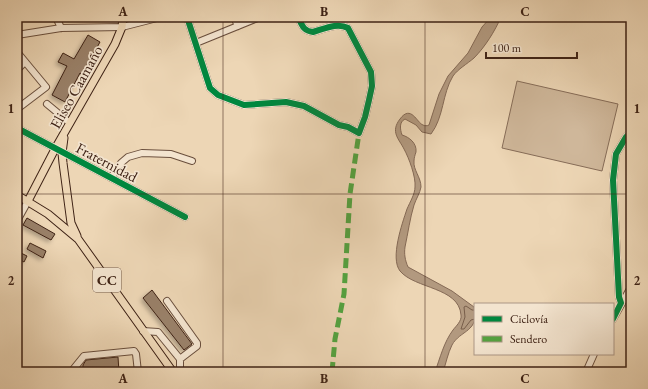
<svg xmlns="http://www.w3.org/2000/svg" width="648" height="389" viewBox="0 0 648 389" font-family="'EB Garamond',serif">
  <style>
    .green { fill: #cfb79a; stroke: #866c58 }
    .water { fill: #b2997f; stroke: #846955 }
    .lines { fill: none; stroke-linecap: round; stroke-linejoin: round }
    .shore { stroke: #785e4a; stroke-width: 1 }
    .building { fill: #998068; stroke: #3e2215; filter: url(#shadow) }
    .minor-casing { stroke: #6a4f3d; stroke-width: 8 }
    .major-casing { stroke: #3e2215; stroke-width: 9 }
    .minor { stroke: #f3e4cf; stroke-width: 6 }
    .major { stroke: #edd6b5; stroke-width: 7 }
    .quiet { stroke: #54a240; stroke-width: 5; stroke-dasharray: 10 5; stroke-linecap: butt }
    .cycleway-casing { stroke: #f3e4cf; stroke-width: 8 }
    .cycleway { stroke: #00873e; stroke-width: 6 }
    .grid { fill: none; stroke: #3e2215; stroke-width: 1; stroke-opacity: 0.55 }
    .labels { text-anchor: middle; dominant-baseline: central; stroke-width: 3.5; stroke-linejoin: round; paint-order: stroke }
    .shield { fill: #f3e4cf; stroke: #745c4d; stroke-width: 1 }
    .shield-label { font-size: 14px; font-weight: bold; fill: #3e2215 }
    .street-label { font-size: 15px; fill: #3e2215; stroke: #f3e4cf }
    .neatline { fill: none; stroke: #3e2215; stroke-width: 1.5 }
    .grid-label { font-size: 13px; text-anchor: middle; font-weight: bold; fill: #3e2215 }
  </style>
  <defs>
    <filter id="shadow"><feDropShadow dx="-2.5" dy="2.5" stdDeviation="2" flood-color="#0004"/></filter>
  </defs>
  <rect width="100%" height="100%" fill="#edd6b5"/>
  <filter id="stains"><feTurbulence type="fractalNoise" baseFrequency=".005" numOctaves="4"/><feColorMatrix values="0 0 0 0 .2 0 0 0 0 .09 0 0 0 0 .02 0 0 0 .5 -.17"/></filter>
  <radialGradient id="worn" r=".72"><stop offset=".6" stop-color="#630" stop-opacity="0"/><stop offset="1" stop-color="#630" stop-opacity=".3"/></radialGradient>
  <path class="green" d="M517 81 618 104 602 171 502 148Z"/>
  <path class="water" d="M491 17H501C495 31 485 47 474 58 467 64 458 69 453 76 442 94 444 117 431 134L422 132 416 125 405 119C399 122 400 129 402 135 409 137 417 143 416 152 415 155 414 158 414 161 413 170 421 177 421 187 420 193 416 199 414 205 410 218 408 233 405 247 404 254 405 260 408 267L452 291 474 307C480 332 460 330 452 345 448 353 446 363 443 372H435C440 358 444 342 453 330 456 326 462 321 461 315 459 287 415 289 400 271 390 258 402 224 407 209 410 202 415 194 415 187 416 177 409 158 404 149 399 139 390 132 400 119 411 104 417 123 423 125 425 126 427 126 429 125L439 94 448 76 468 53 482 27Z"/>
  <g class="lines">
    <path class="shore" d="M475 310H472L466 306 464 307 465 317 461 329H464L471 320 475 319"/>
  </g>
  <path class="building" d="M88 35 100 42 82 74 80 73 65 102 52 95 67 66 58 62 63 53 74 59Z
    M27 218 55 234 51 240 23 225Z
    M30 243 46 251 43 258 27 249Z
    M17 251 27 256 24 262 17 258Z
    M152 290 192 344 184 350 143 298Z
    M118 357 119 372H83V365L86 360Z"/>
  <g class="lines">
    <g class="minor-casing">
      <path id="minor" d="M56 17 61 28
        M187 17 210 88 218 95 244 105 286 102 304 106 339 125 348 127 359 133 365 117 369 100 372 86 371 72 348 28C337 22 324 29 313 32 303 31 302 25 298 17
        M234 17 238 26
        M17 35 61 28 122 27 161 17
        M196 43 260 17
        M17 52 46 87 17 109
        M17 70 25 62
        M47 104 70 123
        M17 128 185 217
        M111 178 121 163 128 157 142 153 171 154 192 161
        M17 221 28 201
        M167 301 197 343V346L180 359V372
        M621 303 619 297 613 180 616 154 626 137 631 132
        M613 319 631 287
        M143 331 158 332 180 359
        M71 372 84 356 134 351 136 354 138 372
        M586 372 594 354"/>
    </g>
    <g class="major-casing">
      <path id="major" d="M64 138 62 153 63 163 71 223 77 236
        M17 195 48 214 78 239 173 372
        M28 201 55 149 115 44 122 27 123 17"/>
    </g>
    <use href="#minor" class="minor"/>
    <use href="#major" class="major"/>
    <path class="quiet" d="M332 372 335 339 344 294 350 194 359 133"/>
    <g class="cycleway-casing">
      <path id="cycleway" d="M187 17 210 88 218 95 244 105 286 102 304 106 339 125 348 127 359 133 365 117 369 100 372 86 371 72 348 28C337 22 324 29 313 32 303 31 302 25 298 17
        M17 128 185 217
        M613 319 621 303 619 297 613 180 616 154 626 137 631 132"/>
    </g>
    <use href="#cycleway" class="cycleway"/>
  </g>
  <path class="grid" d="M223 17V372M425 17V372M17 194H631"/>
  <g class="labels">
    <rect class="shield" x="93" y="268" width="28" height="24" rx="3"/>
    <g class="shield-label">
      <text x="107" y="280">CC</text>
    </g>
    <g class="street-label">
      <text transform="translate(76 87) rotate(-61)">Eliseo Caamaño</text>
      <text transform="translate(107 162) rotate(28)">Fraternidad</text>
    </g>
  </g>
  <rect width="648" height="389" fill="none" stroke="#edd6b5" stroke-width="44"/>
  <rect x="474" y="303" width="140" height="52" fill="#f3e4cf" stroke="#ab9685"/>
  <rect x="482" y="316" width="20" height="6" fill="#00873e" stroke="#ab9685"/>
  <text x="510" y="323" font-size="12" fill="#3e2215">Ciclovía</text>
  <rect x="482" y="336" width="20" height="6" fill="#54a240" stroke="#ab9685"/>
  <text x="510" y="343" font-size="12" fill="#3e2215">Sendero</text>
  <path d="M486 52v6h91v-6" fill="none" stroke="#3e2215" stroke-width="2"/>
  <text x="492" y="52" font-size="12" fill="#3e2215" stroke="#f3e4cf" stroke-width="3" paint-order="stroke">100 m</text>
  <rect x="22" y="22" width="604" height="345" class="neatline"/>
  <g class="grid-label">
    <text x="123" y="16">A</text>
    <text x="324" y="16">B</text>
    <text x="525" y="16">C</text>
    <text x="11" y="113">1</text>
    <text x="637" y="113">1</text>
    <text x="11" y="285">2</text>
    <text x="637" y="285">2</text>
    <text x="123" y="383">A</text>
    <text x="324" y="383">B</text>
    <text x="525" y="383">C</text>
  </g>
  <rect width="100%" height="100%" filter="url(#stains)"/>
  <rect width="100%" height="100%" fill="url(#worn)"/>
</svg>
